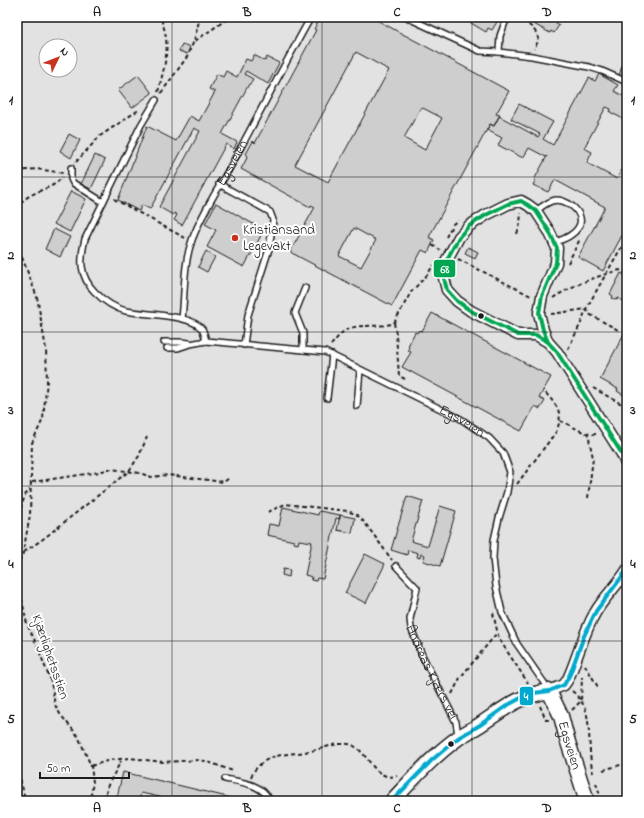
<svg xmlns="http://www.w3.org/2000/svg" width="644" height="818" viewBox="0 0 644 818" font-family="'Indie Flower',sans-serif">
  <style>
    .green { fill: #e2e2e2; stroke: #7f7f7f; fill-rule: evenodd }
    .building { fill: #cecece; stroke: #1c1c1c; fill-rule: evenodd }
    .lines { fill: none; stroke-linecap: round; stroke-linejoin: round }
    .lane-casing { stroke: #1c1c1c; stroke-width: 8 }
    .street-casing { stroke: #1c1c1c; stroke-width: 13 }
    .secondary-casing { stroke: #1c1c1c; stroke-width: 17 }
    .path { stroke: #1c1c1c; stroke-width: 2; stroke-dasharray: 4 3; stroke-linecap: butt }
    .lane { stroke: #fff; stroke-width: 5 }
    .street { stroke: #fff; stroke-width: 10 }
    .secondary { stroke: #fff; stroke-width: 14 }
    .bus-1-casing { stroke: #fff; stroke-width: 7 }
    .bus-2-casing { stroke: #fff; stroke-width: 7 }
    .bus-1 { stroke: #00a651; stroke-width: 4 }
    .bus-2 { stroke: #00a9ce; stroke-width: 4 }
    .grid { fill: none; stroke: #1c1c1c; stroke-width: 1; stroke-opacity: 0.55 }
    .poi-dot { fill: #c8321e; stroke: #fff; stroke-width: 1.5 }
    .bus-dot { fill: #1c1c1c; stroke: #fff; stroke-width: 1.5 }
    .labels { text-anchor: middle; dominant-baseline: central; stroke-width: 4; stroke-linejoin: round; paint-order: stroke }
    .street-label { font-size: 14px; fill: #1c1c1c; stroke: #fff }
    .poi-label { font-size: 14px; fill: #1c1c1c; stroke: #fff; text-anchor: start }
    .line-badge { stroke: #fff; stroke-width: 1.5 }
    .badge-label { font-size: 11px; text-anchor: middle; font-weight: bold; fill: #fff }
    .neatline { fill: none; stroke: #1c1c1c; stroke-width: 1.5 }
    .grid-label { font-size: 13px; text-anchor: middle; font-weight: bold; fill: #1c1c1c }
  </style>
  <rect width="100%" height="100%" fill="#fff"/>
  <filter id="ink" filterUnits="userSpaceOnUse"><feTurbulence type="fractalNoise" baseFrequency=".025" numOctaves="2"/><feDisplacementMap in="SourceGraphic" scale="8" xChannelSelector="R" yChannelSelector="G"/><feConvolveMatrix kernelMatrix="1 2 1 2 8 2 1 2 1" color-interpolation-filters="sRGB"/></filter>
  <g filter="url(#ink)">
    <path class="green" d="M17 17H627V801H17ZM46 46H70V70H46Z"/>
    <path class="building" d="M323 17H371L509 91 496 114 500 115 494 126 490 124 429 237 434 240 428 253 422 250 392 306 290 252 315 207 311 205 310 207 241 169 248 156 246 154 253 141 255 143 316 30 314 29 320 18 322 19ZM356 52 389 70 328 182 295 165ZM421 107 442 118 425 150 404 138ZM354 228 376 240 361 267 339 256Z
      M461 17H500L492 30 488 28 486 32Z
      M536 17H559L556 23 559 25 554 33 551 31 550 33 532 23Z
      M614 17H627V24Z
      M182 44 190 47 187 54 179 51Z
      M627 49V74L626 78 619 76Z
      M254 55 265 61 267 57 279 63 268 84 246 71 244 74 253 79 250 84H249L222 134 237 142 234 149 226 144 182 225 174 220 177 215 174 213 173 215 159 207 200 131 194 128 150 209 142 205 139 211 118 200 147 126 176 141 190 116 199 121 215 92 209 89 217 74 223 77 226 71 237 77 246 59 251 61Z
      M599 74 618 85 614 91 627 98V121L610 112 611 109 606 107 584 148 592 152 587 163 617 179 627 160V226L603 271 578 257 605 207 555 180 548 192 533 185 535 181 534 180 547 156 546 157 529 148 523 158 498 145 502 138 487 130 490 124 494 126 499 116 538 137 540 134 511 119 519 104 553 122 543 139 553 145 589 78 595 81Z
      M138 75 152 93 132 108 118 90Z
      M69 134 80 140 71 158 60 151Z
      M95 155 105 160 91 189 81 184Z
      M71 191 86 199 70 232 54 224Z
      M216 203 264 230 244 267 207 247 216 230 205 224Z
      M54 229 70 237 60 257 45 249Z
      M468 247 478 252 475 258 465 253Z
      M206 251 215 257 207 272 198 267Z
      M621 273 627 276V303L618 298 617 300 612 298 613 296 610 294Z
      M432 313 551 377 539 398 545 401 540 409 535 406 521 431 402 367 411 352 408 350 409 347 408 346 415 332 417 333 419 330 422 331Z
      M626 330 627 393 625 396 617 391 618 389 600 379Z
      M407 496 423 501 411 541 428 546 440 506 456 511 440 566 423 561 425 555 421 554 420 558 417 557 418 553 408 550 407 555 391 550Z
      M283 507 318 515 319 511 340 515V519L336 518 323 579 317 578 316 581 311 580 312 577 305 575 312 542 299 540 298 544 294 543V541L267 535 269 524 279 526Z
      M340 515 355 518 352 533 337 530Z
      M365 554 385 564 366 603 345 593Z
      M283 569 290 570 289 577 282 575Z
      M123 772 240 800V801H178L141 793 139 801H116Z"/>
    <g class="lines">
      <g class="lane-casing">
        <g id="lane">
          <path d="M406 17 480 51 499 52 532 56 589 67 602 71 627 82"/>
          <path d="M499 52 500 36 507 17"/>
          <path id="s1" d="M156 100 141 125 85 239C80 259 79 276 95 292 104 301 114 308 126 311 145 315 191 314 202 329 204 332 205 337 206 341L325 352 461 419 489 438 503 453 510 472 507 492 499 518 494 540 493 558 496 586 502 612 517 644 549 690"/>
          <path d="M71 168V179L73 183 103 202"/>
          <path d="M219 184 270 212 273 220 269 249 248 315 244 345"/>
          <path d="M536 211C541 207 546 203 552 201 565 196 588 214 578 228 573 236 563 239 554 243"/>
          <path id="s2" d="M182 319C185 293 183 265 192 240 202 212 219 188 233 162 259 114 284 65 311 17"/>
          <path d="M164 342H182L189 343"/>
          <path d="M167 348H178L190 344 206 341"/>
          <path d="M303 350V333L295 313 305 288"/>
          <path d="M327 398 332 355"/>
          <path d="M357 406 360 370"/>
          <path id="s3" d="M396 566 417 588 410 619 411 628 422 655 456 722 458 735"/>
          <path d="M225 779C241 782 263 784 270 801"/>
        </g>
      </g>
      <g class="street-casing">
        <path id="street" d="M548 342 536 335H518L471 311 457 301 447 290 444 278 445 263 459 237 469 226 486 215 508 204 521 201 528 205 536 211 549 231 557 248 556 263 542 296 539 313 543 330 548 342 557 352 622 454 627 466
          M549 691 564 685 568 679C578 657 583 634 595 613 604 597 618 585 627 570"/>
      </g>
      <g class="secondary-casing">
        <g id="secondary">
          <path id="s4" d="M392 801C413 779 433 756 458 738 467 732 476 728 484 722 508 706 520 696 549 691L561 716 567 739 587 801"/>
        </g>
      </g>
      <path class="path" d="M517 17C524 21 539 30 538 40 538 43 535 46 534 49
        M195 41 230 17
        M158 92C165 64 172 44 160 17
        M161 93 187 57 194 41 200 17
        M76 162 100 136 140 109
        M17 171 37 169 63 173
        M114 199 185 238
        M17 209C24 194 43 191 55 184 58 182 60 179 62 177
        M517 234 520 224 521 213
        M446 237 453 224 458 220
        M17 244 37 297 46 349 47 381 43 419 32 443 30 515 23 553 18 565V581L27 624 36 643 51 682 55 705 60 714 78 736 91 766 93 782 90 801
        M432 245 440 250
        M458 259 531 296
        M568 263 580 239
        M553 298C573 285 597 276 620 270L627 274
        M551 314 586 309 589 314 620 331
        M394 323 396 334 399 376 405 379
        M331 345C335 341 339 335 344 331 359 322 378 329 394 323L411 292 428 274 433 265
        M568 349 581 323 586 309 606 274 621 248 627 245
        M593 388 627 407
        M560 421C573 425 582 435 596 434
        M32 482 100 472 108 469 119 470 140 473 151 477 168 475 224 482 229 478
        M517 484 556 432C565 412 556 405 543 390
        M588 498 593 458 588 434
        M268 512 285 504 348 511 357 515 365 523 392 560
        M17 515 20 511 25 495 30 489
        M24 552 43 539 129 471 139 456 147 437
        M493 613 499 639 528 683
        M585 665 598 687
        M572 691C578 696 584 704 586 711 591 730 588 753 593 773
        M452 694 460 678 497 633
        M540 706 546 720H550
        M572 710 581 701 582 677
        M17 766 24 794 23 801
        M91 766 110 760 130 758 163 762 199 760 205 761 233 771
        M603 770 624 764 627 765
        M251 777C254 768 264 760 273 757 284 753 298 754 309 751 320 750 329 745 339 744 345 744 350 743 354 746 370 755 374 781 397 776
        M596 783 602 801
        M104 801 108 785 121 761"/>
      <use href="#lane" class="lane"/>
      <use href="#street" class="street"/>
      <use href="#secondary" class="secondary"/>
      <g class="bus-1-casing">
        <path id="bus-1" d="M548 342 536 335H518L471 311 457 301 447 290 444 278 445 263 459 237 469 226 486 215 508 204 521 201 528 205 536 211 549 231 557 248 556 263 542 296 539 313 543 330 548 342 557 352 622 454 627 466"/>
      </g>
      <g class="bus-2-casing">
        <path id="bus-2" d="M392 801 432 760 458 738 480 725 508 705 521 698 534 693 549 691 564 685 570 674 584 636 596 611 627 570"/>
      </g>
      <use href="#bus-1" class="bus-1"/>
      <use href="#bus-2" class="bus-2"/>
    </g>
  </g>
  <path class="grid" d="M172 17V801M322 17V801M472 17V801M17 177H627M17 332H627M17 486H627M17 641H627"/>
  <circle class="poi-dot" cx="235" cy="238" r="4"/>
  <g class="bus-dot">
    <circle cx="481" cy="316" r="3.5"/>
    <circle cx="451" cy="744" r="3.5"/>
  </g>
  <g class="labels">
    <g class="street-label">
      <text stroke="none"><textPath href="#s2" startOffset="167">Egsveien</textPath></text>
      <text stroke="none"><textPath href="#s1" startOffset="615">Egsveien</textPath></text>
      <text transform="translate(50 657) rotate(71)">Kjærlighetsstien</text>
      <text stroke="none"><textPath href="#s3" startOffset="120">Andreas Kjærs vei</textPath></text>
      <text stroke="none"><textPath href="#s4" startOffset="253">Egsveien</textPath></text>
    </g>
    <g class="poi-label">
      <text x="243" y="230">Kristiansand<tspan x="243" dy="16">Legevakt</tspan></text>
    </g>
  </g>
  <g class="line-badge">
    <rect x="433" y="259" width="23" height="19" rx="4" fill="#00a651"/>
    <rect x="519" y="686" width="15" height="20" rx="4" fill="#00a9ce"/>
  </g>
  <g class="badge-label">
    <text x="445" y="273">68</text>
    <text x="526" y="700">4</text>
  </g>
  <rect width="644" height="818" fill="none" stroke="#fff" stroke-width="44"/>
  <g transform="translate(58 58) rotate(47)"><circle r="19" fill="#ffffff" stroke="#a4a4a4"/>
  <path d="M0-3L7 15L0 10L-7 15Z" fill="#c8321e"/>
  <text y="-6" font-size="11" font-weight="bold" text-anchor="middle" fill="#1c1c1c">N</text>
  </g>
  <path d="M40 772v6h89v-6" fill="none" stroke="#1c1c1c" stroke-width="2"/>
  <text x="46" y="772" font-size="12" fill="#1c1c1c" stroke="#ffffff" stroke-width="3" paint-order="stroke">50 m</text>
  <rect x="22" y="22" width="600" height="774" class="neatline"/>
  <g class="grid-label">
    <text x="97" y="16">A</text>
    <text x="247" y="16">B</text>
    <text x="397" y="16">C</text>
    <text x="547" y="16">D</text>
    <text x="11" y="104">1</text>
    <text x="633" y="104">1</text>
    <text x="11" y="259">2</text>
    <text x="633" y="259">2</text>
    <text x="11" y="414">3</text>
    <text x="633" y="414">3</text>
    <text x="11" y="568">4</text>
    <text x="633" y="568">4</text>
    <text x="11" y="723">5</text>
    <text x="633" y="723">5</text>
    <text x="97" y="812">A</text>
    <text x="247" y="812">B</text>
    <text x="397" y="812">C</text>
    <text x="547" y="812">D</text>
  </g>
</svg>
